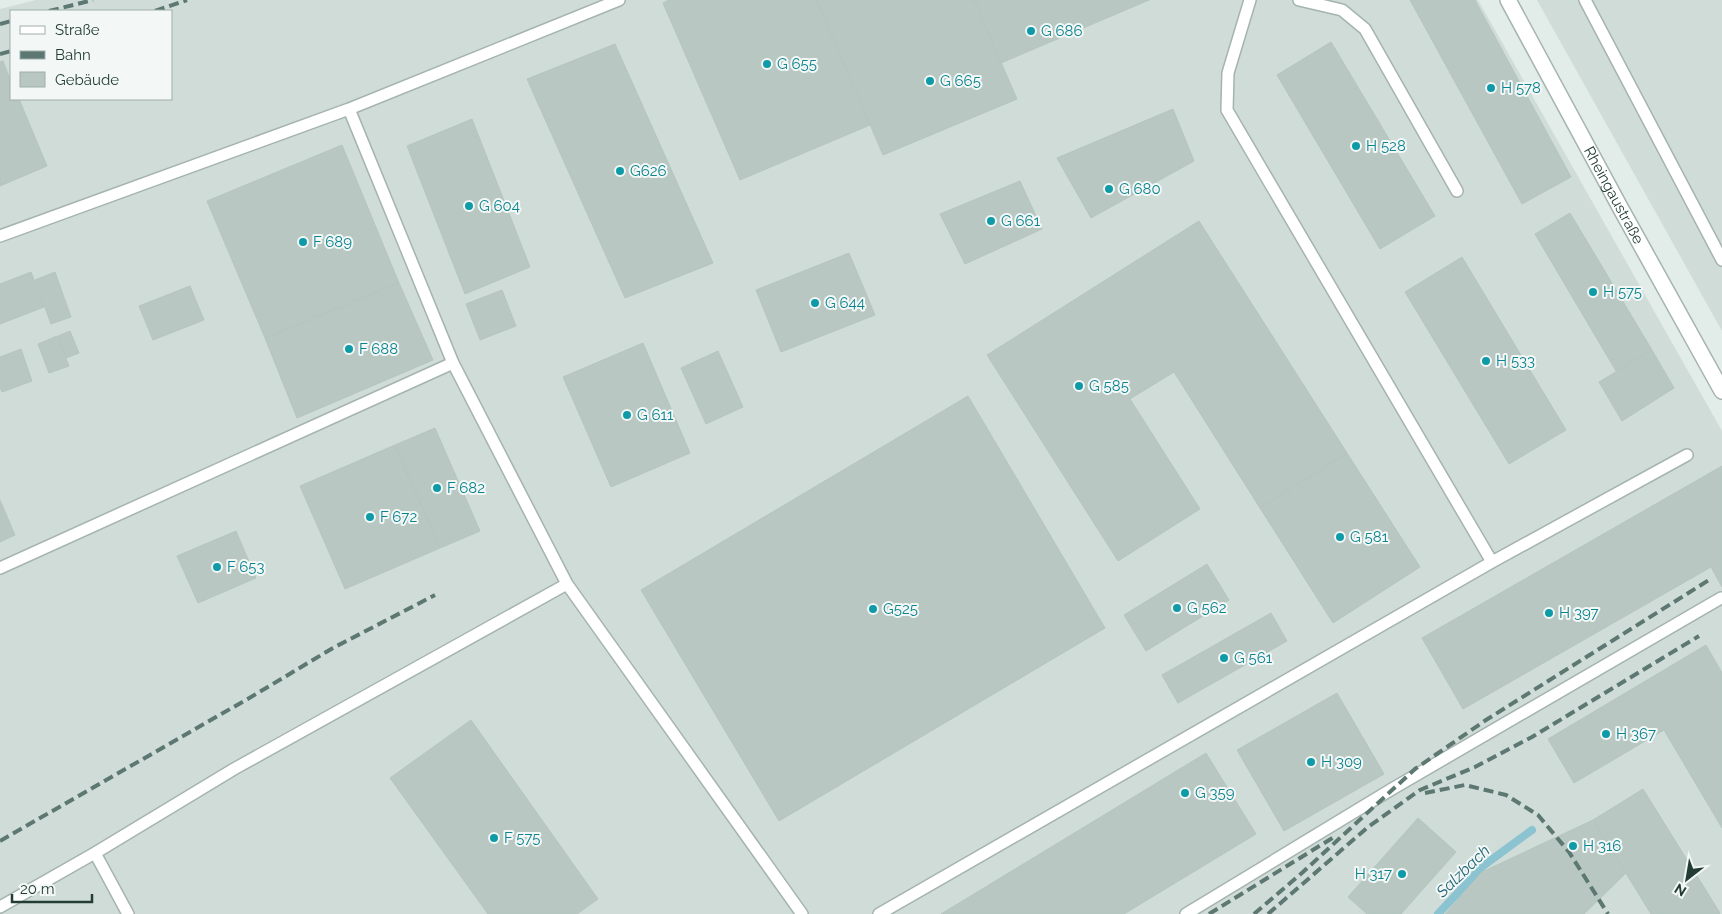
<svg xmlns="http://www.w3.org/2000/svg" width="1722" height="914" viewBox="0 0 1722 914" font-family="Raleway,sans-serif">
  <style>
    .built { fill: #d0dcd7; fill-rule: evenodd }
    .lines { fill: none; stroke-linecap: round; stroke-linejoin: round }
    .stream { stroke: #8cc3d0; stroke-width: 8 }
    .building { fill: #b8c7c1; stroke: #b5c5bf }
    .service-casing { stroke: #a5b4af; stroke-width: 14 }
    .tertiary-casing { stroke: #a5b4af; stroke-width: 18 }
    .service { stroke: #fff; stroke-width: 11 }
    .tertiary { stroke: #fff; stroke-width: 15 }
    .rail { stroke: #5d7872; stroke-width: 4; stroke-dasharray: 10 5; stroke-linecap: butt }
    .culture-dot { fill: #0f9aa8; stroke: #f3f8f6; stroke-width: 2 }
    .labels { text-anchor: middle; dominant-baseline: central; stroke-width: 4; stroke-linejoin: round; paint-order: stroke }
    .culture-label { font-size: 15px; fill: #0d838f; stroke: #f3f8f6; text-anchor: start }
    .street-label { font-size: 15px; fill: #233d36; stroke: #f3f8f6 }
    .water-label { font-size: 16px; font-style: italic; fill: #1e6577; stroke: #f3f8f6 }
  </style>
  <rect width="100%" height="100%" fill="#e2ece8"/>
  <path class="built" d="M36 0H1478L1722 431V914H0V9ZM11 11H171V99H11Z
    M1537 0H1722V331Z"/>
  <g class="lines">
    <path class="stream" d="M1438 914 1483 866 1532 830"/>
  </g>
  <path class="building" d="M669 0H817L870 125 740 180 663 3Z
    M817 0H974L1017 99 883 155Z
    M974 0H1149L1001 63Z
    M1410 0H1475L1571 177 1522 204Z
    M1331 42 1435 216 1380 249 1277 75Z
    M615 44 713 263 625 298 527 79Z
    M3 61 11 82V99H19L47 166 0 186V62Z
    M1173 109 1194 161 1091 218 1057 158Z
    M472 119 530 267 465 294 407 146Z
    M342 145 399 283 265 338 207 201Z
    M1020 181 1042 229 965 264 940 214Z
    M1570 213 1652 350 1616 371 1535 234Z
    M1199 221 1347 453 1260 508 1174 372 1130 399 1200 509 1118 561 987 355Z
    M849 253 875 315 781 352 756 290Z
    M1462 257 1566 430 1509 464 1405 292Z
    M31 272 44 307 0 324V284Z
    M55 272 71 317 51 324 35 280Z
    M399 283 433 360 297 418 265 338Z
    M190 286 204 320 153 340 139 306Z
    M502 290 516 326 480 340 466 304Z
    M70 331 79 353 66 358 58 336Z
    M57 336 69 366 49 373 38 344Z
    M643 343 690 453 611 487 563 377Z
    M21 349 32 381 2 392 0 387V357Z
    M1652 350 1674 388 1622 421 1599 382Z
    M718 351 743 407 706 424 681 368Z
    M968 396 1105 628 779 821 641 590Z
    M435 428 480 531 440 548 395 445Z
    M395 445 440 548 345 589 300 486Z
    M1347 453 1420 567 1333 623 1260 508Z
    M1722 466V587L1711 567 1463 709 1422 638Z
    M0 500 15 535 0 542Z
    M236 531 256 578 198 603 177 556Z
    M1207 564 1229 600 1146 651 1124 615Z
    M1271 613 1287 641 1178 703 1162 675Z
    M1706 645 1722 673V828L1664 730 1574 783 1548 739Z
    M1337 693 1384 774 1284 831 1237 750Z
    M471 720 598 899 577 914H488L390 778Z
    M1206 753 1256 834 1124 914H941Z
    M1643 789 1720 913 1719 914H1651L1593 820Z
    M1418 818 1456 852 1401 914H1367L1348 897Z
    M1593 820 1626 873 1584 914H1445L1482 872Z"/>
  <g class="lines">
    <g class="service-casing">
      <path id="service" d="M1250 0 1228 73 1227 110 1492 562
        M1299 0 1342 10 1365 29 1457 191
        M1585 0 1722 260
        M349 109 453 363 567 584
        M0 236 349 109 619 0
        M0 568 453 363
        M95 853 128 914
        M0 907 95 853 234 769 567 584 802 914
        M879 914 1492 562 1687 455
        M1186 914 1392 789 1721 598"/>
    </g>
    <g class="tertiary-casing">
      <g id="tertiary">
        <path id="s1" d="M1508 0 1621 209 1722 391"/>
      </g>
    </g>
    <use href="#service" class="service"/>
    <use href="#tertiary" class="tertiary"/>
    <path class="rail" d="M49 11 93 0
      M155 11 187 0
      M0 24 11 21
      M0 54 11 51
      M1425 793 1465 785 1506 795 1538 815 1569 852 1608 914
      M0 841 251 697 333 648 435 595
      M1209 914 1334 837
      M1254 914 1303 872 1415 769 1486 720 1709 580
      M1268 914 1368 827 1420 790 1475 767 1532 737 1699 636"/>
  </g>
  <g class="culture-dot">
    <circle cx="1031" cy="31" r="5"/>
    <circle cx="767" cy="64" r="5"/>
    <circle cx="930" cy="81" r="5"/>
    <circle cx="1491" cy="88" r="5"/>
    <circle cx="1356" cy="146" r="5"/>
    <circle cx="620" cy="171" r="5"/>
    <circle cx="1109" cy="189" r="5"/>
    <circle cx="469" cy="206" r="5"/>
    <circle cx="991" cy="221" r="5"/>
    <circle cx="303" cy="242" r="5"/>
    <circle cx="1593" cy="292" r="5"/>
    <circle cx="815" cy="303" r="5"/>
    <circle cx="349" cy="349" r="5"/>
    <circle cx="1486" cy="361" r="5"/>
    <circle cx="1079" cy="386" r="5"/>
    <circle cx="627" cy="415" r="5"/>
    <circle cx="437" cy="488" r="5"/>
    <circle cx="370" cy="517" r="5"/>
    <circle cx="1340" cy="537" r="5"/>
    <circle cx="217" cy="567" r="5"/>
    <circle cx="1177" cy="608" r="5"/>
    <circle cx="873" cy="609" r="5"/>
    <circle cx="1549" cy="613" r="5"/>
    <circle cx="1224" cy="658" r="5"/>
    <circle cx="1606" cy="734" r="5"/>
    <circle cx="1311" cy="762" r="5"/>
    <circle cx="1185" cy="793" r="5"/>
    <circle cx="494" cy="838" r="5"/>
    <circle cx="1573" cy="846" r="5"/>
    <circle cx="1402" cy="874" r="5"/>
  </g>
  <g class="labels">
    <g class="culture-label">
      <text x="1041" y="31">G 686</text>
      <text x="777" y="64">G 655</text>
      <text x="940" y="81">G 665</text>
      <text x="1501" y="88">H 578</text>
      <text x="1366" y="146">H 528</text>
      <text x="630" y="171">G626</text>
      <text x="1119" y="189">G 680</text>
      <text x="479" y="206">G 604</text>
      <text x="1001" y="221">G 661</text>
      <text x="313" y="242">F 689</text>
      <text x="1603" y="292">H 575</text>
      <text x="825" y="303">G 644</text>
      <text x="359" y="349">F 688</text>
      <text x="1496" y="361">H 533</text>
      <text x="1089" y="386">G 585</text>
      <text x="637" y="415">G 611</text>
      <text x="447" y="488">F 682</text>
      <text x="380" y="517">F 672</text>
      <text x="1350" y="537">G 581</text>
      <text x="227" y="567">F 653</text>
      <text x="1187" y="608">G 562</text>
      <text x="883" y="609">G525</text>
      <text x="1559" y="613">H 397</text>
      <text x="1234" y="658">G 561</text>
      <text x="1616" y="734">H 367</text>
      <text x="1321" y="762">H 309</text>
      <text x="1195" y="793">G 359</text>
      <text x="504" y="838">F 575</text>
      <text x="1583" y="846">H 316</text>
      <text x="1392" y="874" text-anchor="end">H 317</text>
    </g>
    <g class="street-label">
      <text stroke="none"><textPath href="#s1" startOffset="222">Rheingaustraße</textPath></text>
    </g>
    <g class="water-label">
      <text transform="translate(1463 871) rotate(-44)">Salzbach</text>
    </g>
  </g>
  <rect x="10" y="10" width="162" height="90" fill="#f3f8f6" stroke="#a0ada9"/>
  <rect x="20" y="26" width="25" height="8" fill="#ffffff" stroke="#a0ada9"/>
  <text x="55" y="35" font-size="15" fill="#233d36">Straße</text>
  <rect x="20" y="51" width="25" height="8" fill="#5d7872" stroke="#a0ada9"/>
  <text x="55" y="60" font-size="15" fill="#233d36">Bahn</text>
  <rect x="20" y="72" width="25" height="15" fill="#b8c7c1" stroke="#a0ada9"/>
  <text x="55" y="85" font-size="15" fill="#233d36">Gebäude</text>
  <g transform="translate(1687 879) rotate(211)" stroke="#f3f8f6" stroke-width="4" paint-order="stroke">
  <path d="M0-4L9 19L0 12L-9 19Z" fill="#233d36"/>
  <text y="-8" font-size="14" font-weight="bold" text-anchor="middle" fill="#233d36">N</text>
  </g>
  <path d="M12 894v8h80v-8" fill="none" stroke="#233d36" stroke-width="2.5"/>
  <text x="20" y="894" font-size="15" fill="#233d36" stroke="#f3f8f6" stroke-width="4" paint-order="stroke">20 m</text>
</svg>
